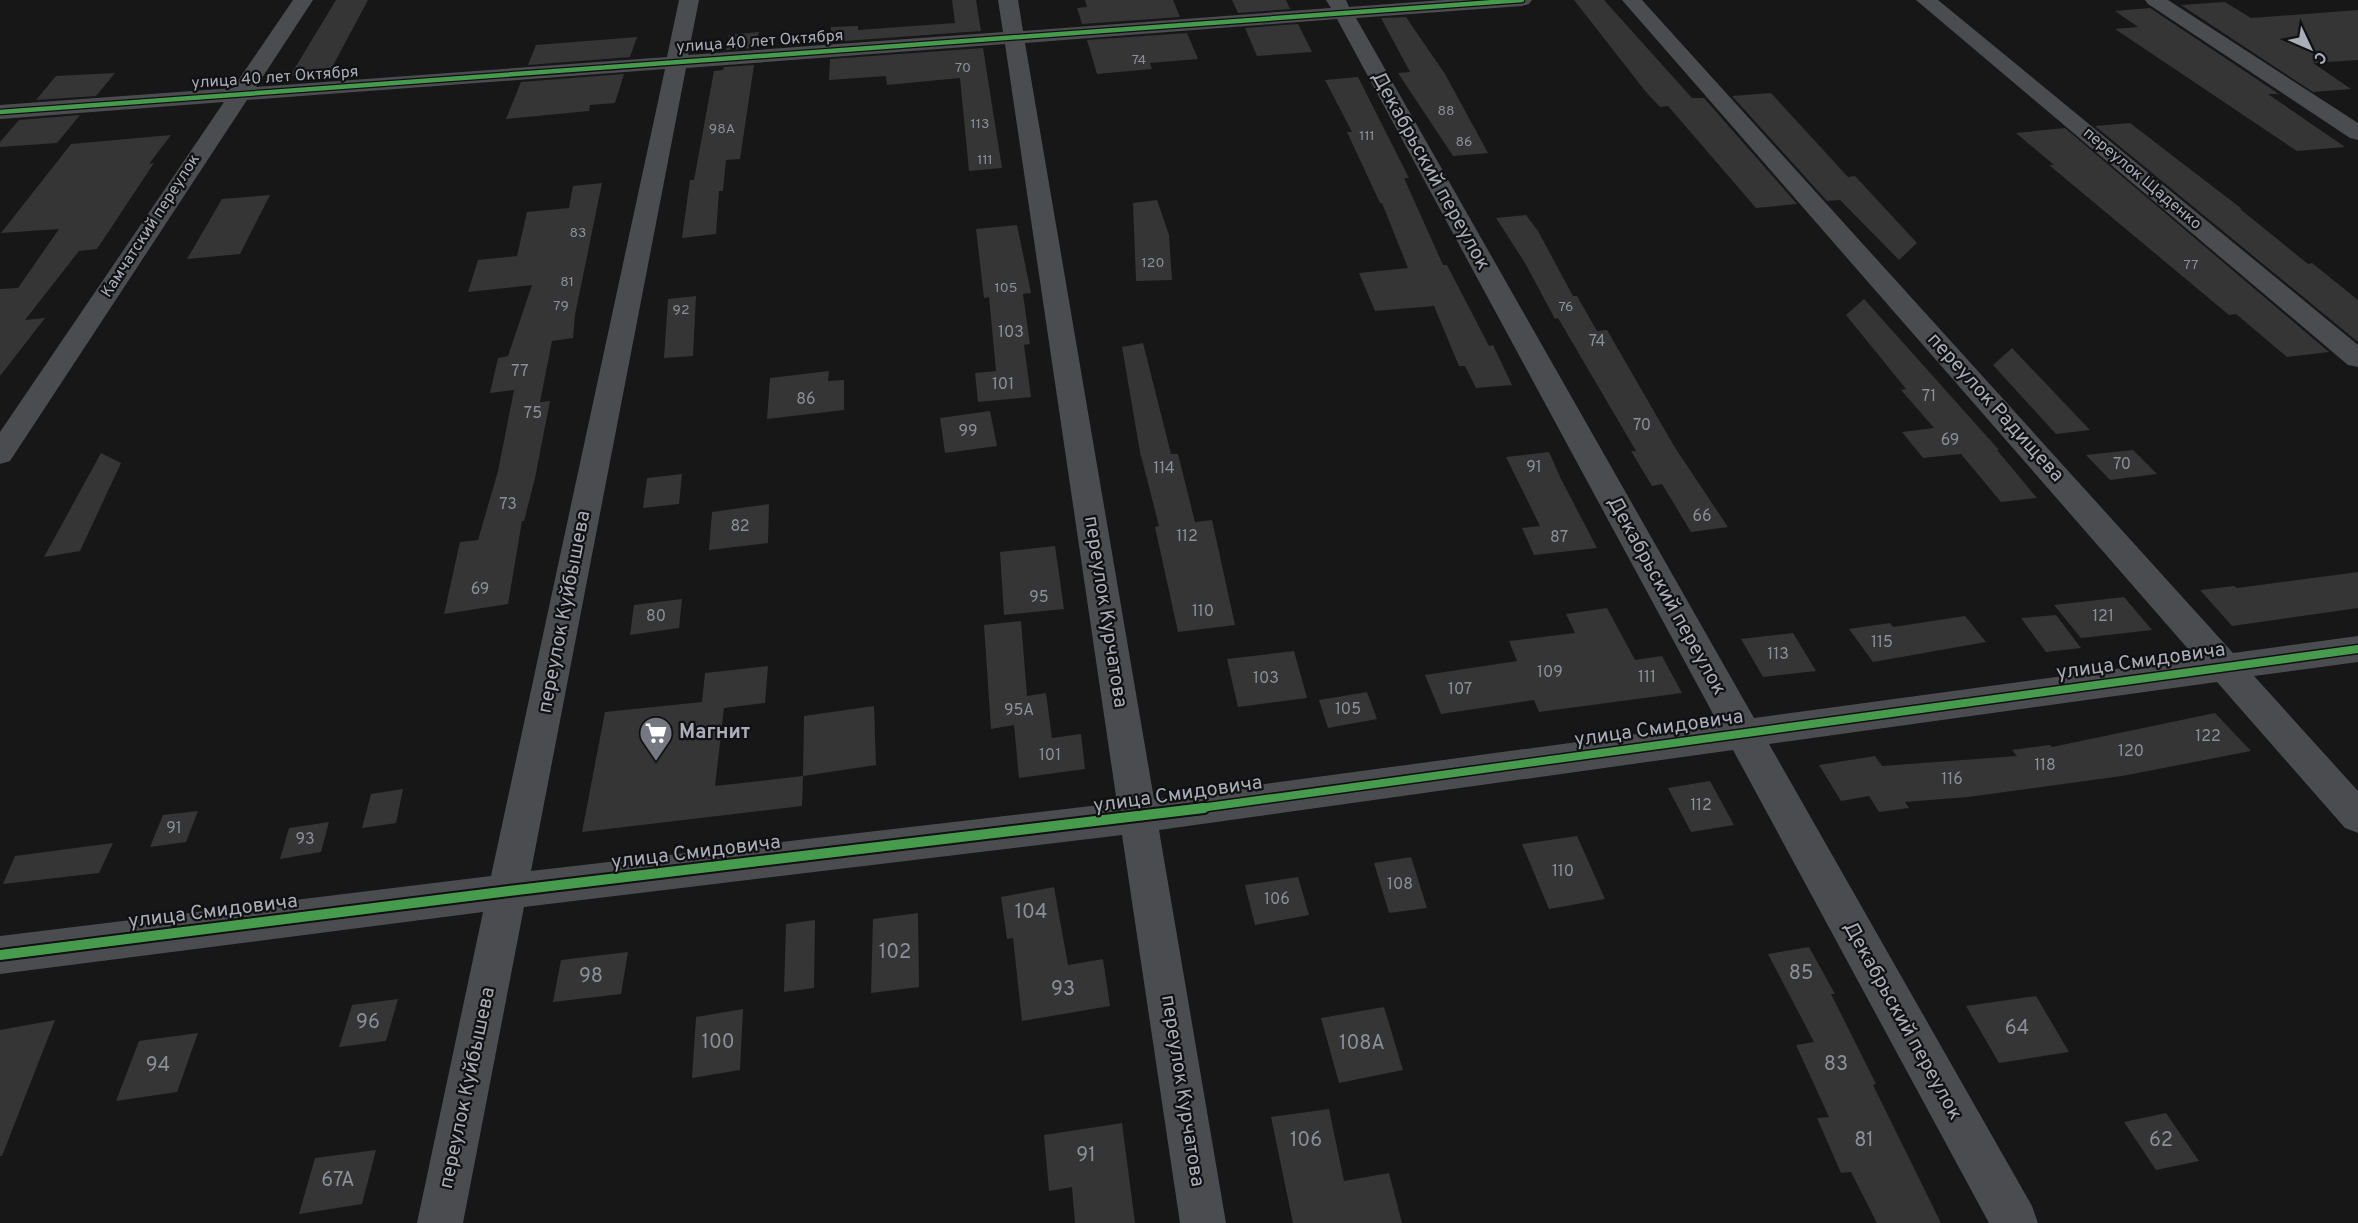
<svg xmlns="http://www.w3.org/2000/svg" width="2358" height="1223" viewBox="0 0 2358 1223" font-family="Overpass,sans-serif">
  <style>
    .building { fill: #353536 }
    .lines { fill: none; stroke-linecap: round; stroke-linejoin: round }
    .minor { fill: #4b4c50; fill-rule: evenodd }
    .cycleway-far2-casing { stroke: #111113; stroke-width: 7 }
    .cycleway-far1-casing { stroke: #111113; stroke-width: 11 }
    .cycleway-casing { stroke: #111113; stroke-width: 14 }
    .cycleway-far2 { stroke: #469c4c; stroke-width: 4.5 }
    .cycleway-far1 { stroke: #469c4c; stroke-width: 8 }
    .cycleway { stroke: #469c4c; stroke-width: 10 }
    .labels { text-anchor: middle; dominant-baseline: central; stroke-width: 4.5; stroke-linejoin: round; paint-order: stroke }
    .far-number-label { font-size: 14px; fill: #8b8f98 }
    .far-street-label { font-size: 16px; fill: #a8adb8; stroke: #111113 }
    .number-label { font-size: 16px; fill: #8b8f98 }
    .street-label { font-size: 20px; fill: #a8adb8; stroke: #111113 }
    .poi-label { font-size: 20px; font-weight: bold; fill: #a8adb8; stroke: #111113; text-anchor: start }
    .near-number-label { font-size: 20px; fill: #8b8f98 }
  </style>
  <rect width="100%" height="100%" fill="#171717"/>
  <path class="building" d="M336 0H368L329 73 290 76Z
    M952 0H976L981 31 831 42V27L858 26V30L955 23Z
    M1085 0H1173L1180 17 1082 24 1077 8 1087 7Z
    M1232 0H1286L1290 9 1238 13Z
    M1574 0H1604L1692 98H1704L1797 204 1756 208 1668 106 1660 107 1646 92Z
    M2225 2 2251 18 2358 10V60L2313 63 2351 89 2313 92 2181 5Z
    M2150 8 2279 94H2268L2345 147 2297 151 2115 29 2138 27 2115 11Z
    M1406 17 1445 74 1488 153 1453 156 1398 73 1410 72 1381 18Z
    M1298 24 1312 52 1257 56 1245 28Z
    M759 32 756 48 726 50 729 35Z
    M1187 33 1198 59 1150 63 1152 69 1097 74 1087 40Z
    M637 37 630 57 528 65 536 45Z
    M983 48 1002 168 969 171 960 78 887 85 886 76 829 80 830 59Z
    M754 65 740 159 726 160 723 191H719L716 234 682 238 690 180H694L714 71 723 70 724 67Z
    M115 73 96 96 36 100 56 76Z
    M624 74 615 103 590 105 589 111 506 119 521 82Z
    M1358 77 1409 178H1404L1443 265H1447L1489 346 1493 345 1512 385 1476 388 1465 366H1459L1434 306 1375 311 1359 273 1408 268 1382 203H1380L1347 132H1352L1325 80Z
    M1771 93 1848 177 1855 176 1917 243 1899 260 1840 200 1827 201 1732 96Z
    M80 115 57 143 0 147V142L19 120Z
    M2130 123 2242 209H2240L2308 264 2312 263 2358 300V342L2095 126Z
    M2065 128 2329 352 2287 357 2236 314 2229 315 2049 165H2054L2016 133Z
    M171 135 149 164 154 163 97 249 79 251 25 320 45 318 0 376V289L18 288 59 229 1 233 71 144Z
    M602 183 575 315 573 338 552 341 540 402 550 401 535 478 524 521H522L508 604 444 614 460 542 478 540 498 471 514 390 490 393 498 358 508 356 532 285 468 292 478 260 517 256 527 212 569 208 573 186Z
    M270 195 240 254 187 259 222 199Z
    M1157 200 1169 235 1172 280 1136 281 1133 203Z
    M1526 215 1538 231 1573 296H1577L1597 331 1607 330 1674 446 1728 527 1691 532 1662 484 1652 486 1631 451H1636L1558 318 1555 319 1525 263 1496 218Z
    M1017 225 1031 293 1023 294 1030 344 1024 345 1031 397 978 402 975 373 996 371 989 297 984 298 976 229Z
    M696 296 693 356 664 358 668 299Z
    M1864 299 1999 450H1997L2037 498 2001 502 1961 454 1923 458 1902 432 1934 428 1901 390 1906 389 1846 315Z
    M1143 343 1171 454H1178L1195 522 1212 520 1235 625 1178 632 1155 527 1159 526 1140 452 1122 347Z
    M2012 348 2090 430 2056 434 1993 365Z
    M829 371 828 381 844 380V410L767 419 770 378Z
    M990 411 997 446 945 453 940 418Z
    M2133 450 2157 474 2110 480 2086 455Z
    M1549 452 1561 479 1597 548 1534 555 1522 528 1540 526 1506 457Z
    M101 453 121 463 80 551 44 557Z
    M682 474 679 504 643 508 647 478Z
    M769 504 768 543 709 550 712 512Z
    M1055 546 1064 609 1004 615 1000 552Z
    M2358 572V608L2232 626 2200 590 2234 586 2237 588Z
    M2124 597 2152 630 2081 638 2054 605Z
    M682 599 679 628 630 635 634 605Z
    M1607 608 1635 660 1662 656 1682 693 1539 712 1534 700 1441 714 1425 675 1517 661 1509 641 1575 633 1566 614Z
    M2056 615 2081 648 2046 652 2021 618Z
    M1965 616 1986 642 1873 662 1849 629 1890 623 1893 627Z
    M1021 621 1027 696 1046 693 1052 738 1081 734 1085 769 1019 778 1014 725 991 729 984 625Z
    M1793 633 1816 671 1763 677 1741 639Z
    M1294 651 1307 698 1238 707 1227 659Z
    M768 666 765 703 724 708 715 786 803 776 802 806 582 832 605 712 702 702 705 673Z
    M1367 692 1377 719 1328 728 1319 700Z
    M874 706 876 765 803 776 804 716Z
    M2215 713 2251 751 2122 776 1968 797 1905 802 1909 808 1879 812 1869 796 1841 801 1819 765 1875 756 1882 766 2017 756 2012 750 2050 745 2052 747Z
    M1710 781 1734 825 1691 832 1668 788Z
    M403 789 396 823 362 828 371 794Z
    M198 811 186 842 150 847 163 815Z
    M329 822 321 852 280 859 289 828Z
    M1577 836 1605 899 1549 909 1522 844Z
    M113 843 99 873 3 884 15 856Z
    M1411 857 1427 908 1389 913 1374 863Z
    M1298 877 1309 915 1255 925 1245 885Z
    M1054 887 1068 965 1103 959 1110 1006 1022 1021 1013 938 1007 939 1001 897Z
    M918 913 919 987 871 993 873 919Z
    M815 920 814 988 784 992 786 924Z
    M1809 947 1835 994H1831L1876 1084 1873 1085 1941 1223H1877L1851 1172 1841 1173 1817 1118 1829 1117 1796 1045 1814 1042 1768 954Z
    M628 952 621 994 553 1002 561 960Z
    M2036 996 2069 1052 1999 1063 1966 1006Z
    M398 999 386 1041 339 1047 352 1005Z
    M1384 1007 1403 1070 1339 1083 1321 1018Z
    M743 1009 740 1070 692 1078 696 1017Z
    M55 1020 2 1156H0V1030Z
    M198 1033 177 1092 116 1101 139 1041Z
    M1329 1109 1344 1181 1389 1173 1402 1223H1293L1271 1117Z
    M2166 1113 2199 1161 2156 1170 2124 1122Z
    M1122 1123 1135 1223H1075L1072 1187 1049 1191 1044 1135Z
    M376 1150 362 1204 299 1214 315 1158Z"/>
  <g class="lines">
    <path class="minor" d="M293 0H313L256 87 667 57 679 0H699L688 55 1003 32 998 0H1018L1023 31 1331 8 1326 0H1346L1349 7 1443 0H1532L1529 4 1522 6 1356 18 1754 718 2196 658 1622 0H1642L2233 653 2358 636V662L2254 676 2358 791V833L2345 828 2217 682 1769 744 2032 1206 2038 1223H1989L1733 750 1159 830 1226 1223H1180L1122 835 524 907 463 1223H417L483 912 0 974V936L491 876 665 69 247 100 10 461 0 464V432L224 102 0 119V105L233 88ZM1337 19 1718 723 1154 799 1025 43ZM1005 44 1117 803 531 871 686 68Z
      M1916 0H1938L2358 345V367L2348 365Z
      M2145 0H2168L2358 123V140L2350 138 2148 4Z"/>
    <g class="cycleway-far2-casing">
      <path id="cycleway-far2" d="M0 112 1522 0"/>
    </g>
    <g class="cycleway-far1-casing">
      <path id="cycleway-far1" d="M1193 809 2358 649"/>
    </g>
    <g class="cycleway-casing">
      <path id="cycleway" d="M0 955 509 891 1204 808"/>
    </g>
    <use href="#cycleway-far2" class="cycleway-far2"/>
    <use href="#cycleway-far1" class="cycleway-far1"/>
    <use href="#cycleway" class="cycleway"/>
  </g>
  <defs>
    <g id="supermarket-pin" transform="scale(1.725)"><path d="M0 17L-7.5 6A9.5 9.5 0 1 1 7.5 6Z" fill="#757880" stroke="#111113"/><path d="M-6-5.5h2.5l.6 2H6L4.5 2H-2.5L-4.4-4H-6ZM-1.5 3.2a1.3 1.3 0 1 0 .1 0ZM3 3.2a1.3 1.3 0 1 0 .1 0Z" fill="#fff"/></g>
  </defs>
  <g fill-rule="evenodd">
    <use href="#supermarket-pin" x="656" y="733"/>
  </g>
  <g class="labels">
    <g class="far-number-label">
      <text x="1139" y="60">74</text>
      <text x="963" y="68">70</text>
      <text x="1446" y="111">88</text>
      <text x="980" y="124">113</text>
      <text x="722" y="129">98А</text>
      <text x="1367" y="136">111</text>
      <text x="1464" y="142">86</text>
      <text x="985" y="160">111</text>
      <text x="578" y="233">83</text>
      <text x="1153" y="263">120</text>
      <text x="2191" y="265">77</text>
      <text x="567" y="282">81</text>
      <text x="1006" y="288">105</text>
      <text x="561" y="306">79</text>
      <text x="1566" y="307">76</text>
      <text x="681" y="310">92</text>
    </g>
    <g class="far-street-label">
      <text transform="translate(760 42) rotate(-4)">улица 40 лет Октября</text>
      <text transform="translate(275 78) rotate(-4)">улица 40 лет Октября</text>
      <text transform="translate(2142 179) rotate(40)">переулок Щаденко</text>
      <text transform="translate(151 226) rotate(-57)">Камчатский переулок</text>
    </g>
    <g class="number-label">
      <text x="1011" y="333">103</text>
      <text x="1597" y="342">74</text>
      <text x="520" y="372">77</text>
      <text x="1003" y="385">101</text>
      <text x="1929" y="397">71</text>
      <text x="806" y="400">86</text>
      <text x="533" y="414">75</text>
      <text x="1642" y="426">70</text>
      <text x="968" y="432">99</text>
      <text x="1950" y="441">69</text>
      <text x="2122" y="465">70</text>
      <text x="1534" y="468">91</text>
      <text x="1164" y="469">114</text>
      <text x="508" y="505">73</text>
      <text x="1702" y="517">66</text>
      <text x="740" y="527">82</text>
      <text x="1187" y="537">112</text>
      <text x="1559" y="538">87</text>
      <text x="480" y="590">69</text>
      <text x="1039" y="598">95</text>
      <text x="1203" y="612">110</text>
      <text x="656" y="617">80</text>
      <text x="2103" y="617">121</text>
      <text x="1882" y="643">115</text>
      <text x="1778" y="655">113</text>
      <text x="1550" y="673">109</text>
      <text x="1647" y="678">111</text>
      <text x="1266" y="679">103</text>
      <text x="1460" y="690">107</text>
      <text x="1348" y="710">105</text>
      <text x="1019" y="711">95А</text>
      <text x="2208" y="737">122</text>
      <text x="2131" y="752">120</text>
      <text x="1050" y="756">101</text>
      <text x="2045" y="766">118</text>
      <text x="1952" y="780">116</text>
      <text x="1701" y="806">112</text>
      <text x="174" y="829">91</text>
      <text x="305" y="840">93</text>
      <text x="1563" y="872">110</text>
      <text x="1400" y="885">108</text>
      <text x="1277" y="900">106</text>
    </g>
    <g class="street-label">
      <text transform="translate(1430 171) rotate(61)">Декабрьский переулок</text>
      <text transform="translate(1995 408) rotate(48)">переулок Радищева</text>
      <text transform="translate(1666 596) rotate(61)">Декабрьский переулок</text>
      <text transform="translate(565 612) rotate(-79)">переулок Куйбышева</text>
      <text transform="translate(1105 612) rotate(81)">переулок Курчатова</text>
      <text transform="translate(2141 662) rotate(-8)">улица Смидовича</text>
      <text transform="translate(1659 729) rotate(-8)">улица Смидовича</text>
      <text transform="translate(1178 795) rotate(-8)">улица Смидовича</text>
      <text transform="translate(696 853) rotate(-7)">улица Смидовича</text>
      <text transform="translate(213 912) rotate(-7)">улица Смидовича</text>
      <text transform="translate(1902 1021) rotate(61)">Декабрьский переулок</text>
      <text transform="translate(468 1088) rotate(-78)">переулок Куйбышева</text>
      <text transform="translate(1182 1091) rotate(81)">переулок Курчатова</text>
    </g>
    <g class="poi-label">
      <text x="679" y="733">Магнит</text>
    </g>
    <g class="near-number-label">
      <text x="1031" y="913">104</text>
      <text x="895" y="953">102</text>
      <text x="1801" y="974">85</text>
      <text x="591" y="977">98</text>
      <text x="1063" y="990">93</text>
      <text x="368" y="1023">96</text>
      <text x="2017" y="1029">64</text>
      <text x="718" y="1043">100</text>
      <text x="1362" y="1044">108А</text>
      <text x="1836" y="1065">83</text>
      <text x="158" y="1066">94</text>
      <text x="1306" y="1141">106</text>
      <text x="1864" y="1141">81</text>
      <text x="2161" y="1141">62</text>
      <text x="1086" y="1156">91</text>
      <text x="338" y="1181">67А</text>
    </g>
  </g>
  <g transform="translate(2310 48) rotate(134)" stroke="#111113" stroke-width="4.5" paint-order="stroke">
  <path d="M0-4.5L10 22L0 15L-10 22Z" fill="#a8adb8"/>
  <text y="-9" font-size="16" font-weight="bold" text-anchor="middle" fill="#a8adb8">С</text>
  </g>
</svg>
